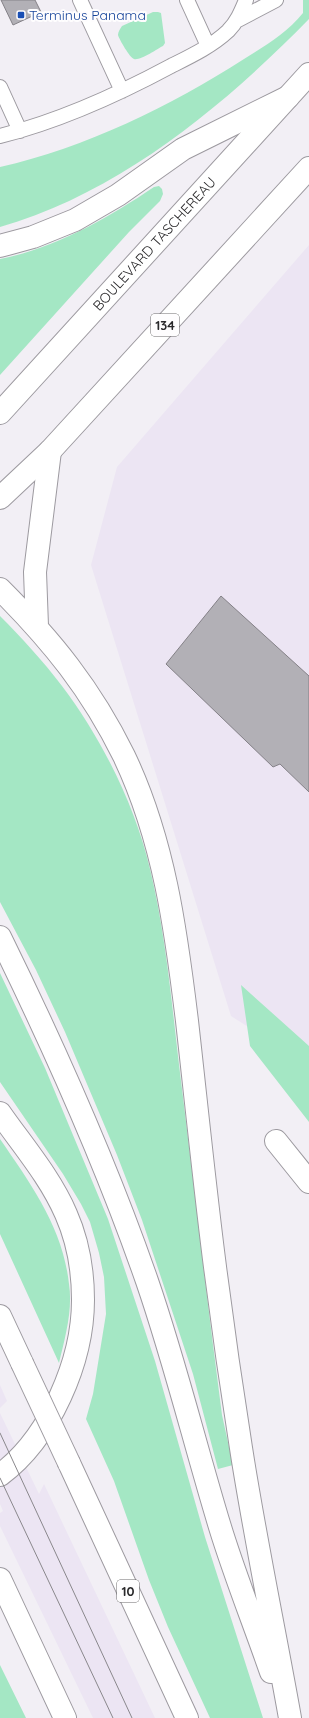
<svg xmlns="http://www.w3.org/2000/svg" width="309" height="1718" viewBox="0 0 309 1718" font-family="Quicksand,sans-serif">
  <style>
    .built { fill: #ece5f3 }
    .green { fill: #a4e7c4 }
    .building { fill: #b2b0b6; stroke: #848187 }
    .lines { fill: none; stroke-linecap: round; stroke-linejoin: round }
    .lane-casing { stroke: #9d9aa0; stroke-width: 16 }
    .street-casing { stroke: #9d9aa0; stroke-width: 24 }
    .primary-casing { stroke: #9d9aa0; stroke-width: 24 }
    .highway-casing { stroke: #9d9aa0; stroke-width: 24 }
    .lane { stroke: #fff; stroke-width: 14 }
    .street { stroke: #fff; stroke-width: 22 }
    .primary { stroke: #fff; stroke-width: 22 }
    .highway { stroke: #fff; stroke-width: 22 }
    .tram { stroke: #8a888c; stroke-width: 1 }
    .highway-bridge-casing { stroke: #9d9aa0; stroke-width: 24; stroke-linecap: butt }
    .highway-bridge { stroke: #fff; stroke-width: 22 }
    .transit-dot { fill: #1a4fb4; stroke: #fefdfe; stroke-width: 1.5 }
    .labels { text-anchor: middle; dominant-baseline: central; stroke-width: 4; stroke-linejoin: round; paint-order: stroke }
    .shield { fill: #fefdfe; stroke: #6a696a; stroke-width: 1 }
    .shield-label { font-size: 13px; font-weight: bold; fill: #2a292b }
    .transit-label { font-size: 14px; fill: #164399; stroke: #fefdfe; text-anchor: start }
    .street-label { font-size: 14px; fill: #2a292b; stroke: #fefdfe }
  </style>
  <rect width="100%" height="100%" fill="#f2eff5"/>
  <path class="built" d="M309 245V1066L231 1016 91 565 117 467Z
    M0 1385 7 1401 0 1408Z
    M0 1413 39 1494 44 1484 155 1718H93L0 1526V1513L3 1511 0 1504Z"/>
  <path class="green" d="M303 0H309V19C224 106 119 193 0 227V167C85 148 171 106 244 59 265 46 287 33 303 13Z
    M153 12H158L161 13 165 43 163 46C157 49 140 61 134 59 130 58 119 39 118 35 118 32 120 29 122 26Z
    M159 186 162 189 163 194 160 201 129 232 0 375V259C56 248 108 218 154 187Z
    M0 616C22 638 43 661 62 686 102 739 135 805 150 869 168 944 173 1021 183 1097 196 1203 208 1309 222 1415L233 1465 218 1469 193 1374 142 1220 117 1155 65 1032 36 970 0 902Z
    M0 973 45 1068 108 1219 155 1361 205 1537 263 1718H210L168 1627 149 1580 114 1481 86 1419 93 1394 106 1314 104 1277 99 1253 90 1222 81 1204 63 1174 0 1082Z
    M241 985 309 1046V1122L250 1046Z
    M0 1139C31 1184 63 1228 69 1284 73 1310 65 1338 59 1363L0 1234Z
    M0 1665 26 1718H0Z"/>
  <path class="building" d="M1 0H35L41 12 13 25Z
    M221 596 309 676V792L280 764 273 767 166 664Z"/>
  <g class="lines">
    <g class="lane-casing">
      <path id="lane" d="M80 0 122 91
        M187 0 208 46
        M238 20 276 0
        M0 87 20 131
        M0 136C60 121 117 95 171 66 191 56 212 46 228 31 237 22 241 12 246 0"/>
    </g>
    <g class="street-casing">
      <path id="street" d="M276 1141 309 1182"/>
    </g>
    <g class="primary-casing">
      <g id="primary">
        <path id="s1" d="M0 413 309 74"/>
        <path d="M0 498 50 451 309 168"/>
      </g>
    </g>
    <g class="highway-casing">
      <path id="highway" d="M0 246 33 237 75 220 118 195 183 149 288 97
        M0 589C52 641 91 689 124 756 164 840 176 930 187 1021 196 1101 204 1180 214 1259 222 1322 231 1385 241 1448 255 1538 274 1628 290 1718
        M37 626 35 572 50 451
        M0 937C55 1049 106 1163 147 1281 175 1362 195 1445 220 1527 235 1576 254 1623 271 1672
        M0 1113C23 1146 50 1177 66 1214 78 1241 83 1270 83 1300 83 1361 50 1438 0 1475
        M0 1316 22 1363
        M69 1463 187 1718
        M0 1579 65 1718"/>
    </g>
    <use href="#lane" class="lane"/>
    <use href="#street" class="street"/>
    <use href="#primary" class="primary"/>
    <use href="#highway" class="highway"/>
    <path class="tram" d="M0 1433 132 1718
      M0 1478 113 1718"/>
    <g class="highway-bridge-casing">
      <path id="highway-bridge" d="M22 1363 69 1463"/>
    </g>
    <use href="#highway-bridge" class="highway-bridge"/>
  </g>
  <rect class="transit-dot" x="17" y="11" width="8" height="8" rx="2"/>
  <g class="labels">
    <g class="shield">
      <rect x="151" y="314" width="28" height="22" rx="3"/>
      <rect x="117" y="1580" width="22" height="22" rx="3"/>
    </g>
    <g class="shield-label">
      <text x="165" y="325">134</text>
      <text x="128" y="1591">10</text>
    </g>
    <g class="transit-label">
      <text x="29" y="15">Terminus Panama</text>
    </g>
    <g class="street-label">
      <text stroke="none"><textPath href="#s1" startOffset="229">BOULEVARD TASCHEREAU</textPath></text>
    </g>
  </g>
</svg>
